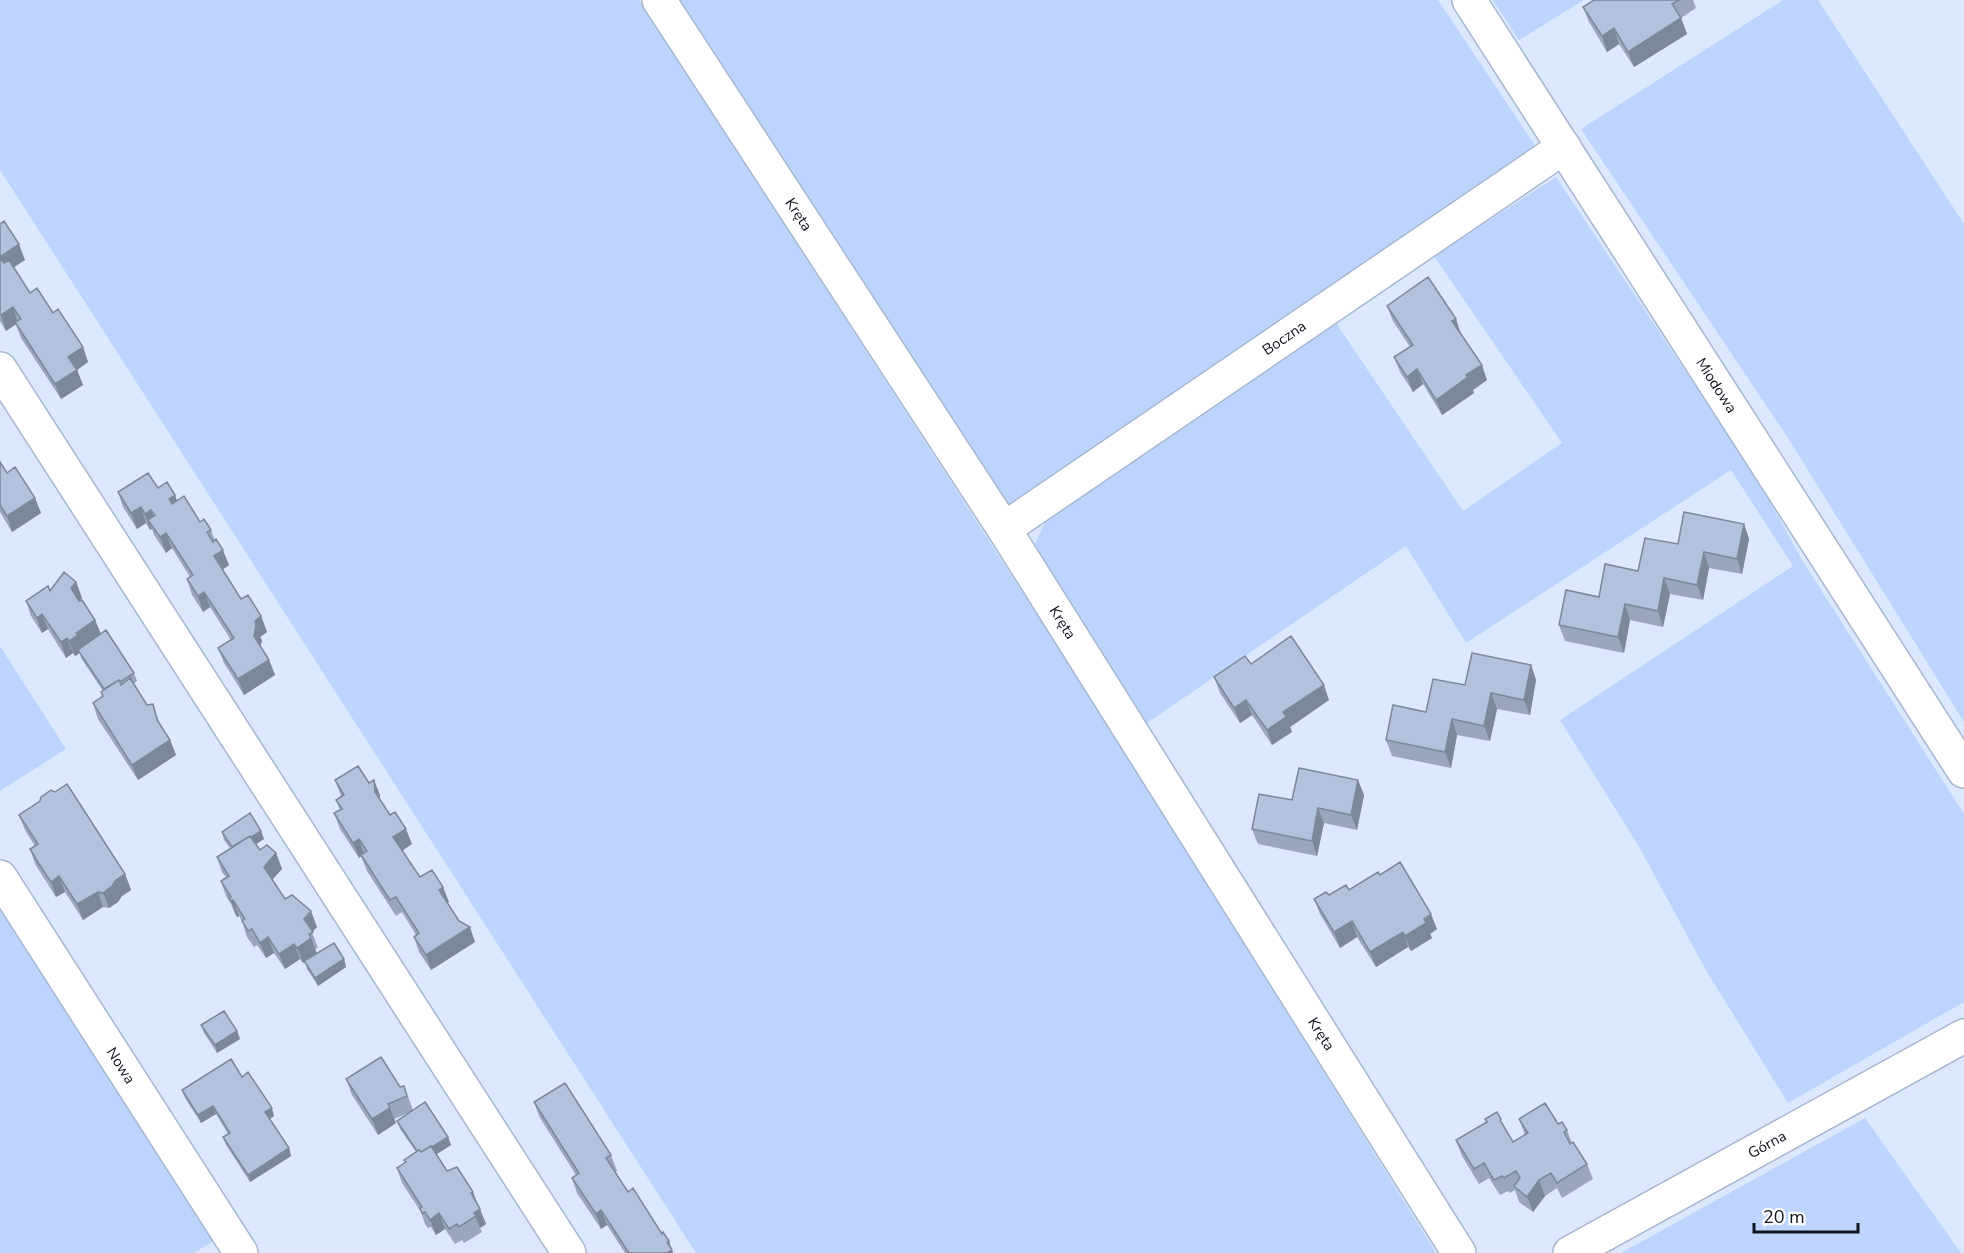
<svg xmlns="http://www.w3.org/2000/svg" width="1964" height="1253" viewBox="0 0 1964 1253" font-family="'Nunito Sans',sans-serif">
  <style>
    .green { fill: #bdd5fe }
    .lines { fill: none; stroke-linecap: round; stroke-linejoin: round }
    .minor-casing { stroke: #a6b6d0; stroke-width: 36 }
    .minor { stroke: #fff; stroke-width: 33 }
    .wall { fill: #99a6bd }
    .shaded-wall { fill: #7d879a }
    .building { fill: #b2c1dc; stroke: #7d879a; stroke-width: 1.5 }
    .labels { text-anchor: middle; dominant-baseline: central; stroke-width: 5; stroke-linejoin: round; paint-order: stroke }
    .street-label { font-size: 15px; fill: #0e131d; stroke: #fff }
  </style>
  <rect width="100%" height="100%" fill="#dbe8fe"/>
  <path class="green" d="M0 0H639L1119 742 1436 1253H696L0 170Z
    M668 0H1438L1538 150 1005 508Z
    M1493 0H1584L1519 40Z
    M1783 0H1818L1964 224V722L1788 438 1581 129Z
    M1556 177 1760 483 1802 560 1964 814V1002L1788 1103 1707 972 1638 845 1560 720 1793 566 1731 470 1466 643 1406 546 1147 723 1034 546 1045 522 1336 323 1463 511 1562 443 1434 256Z
    M0 646 66 749 0 791Z
    M0 898 218 1238 194 1253H0Z
    M1865 1118 1961 1253H1621Z"/>
  <g class="lines">
    <g class="minor-casing">
      <g id="minor">
        <path id="s1" d="M659 0 1004 529 1459 1253"/>
        <path id="s2" d="M1469 0 1964 771"/>
        <path d="M0 369 569 1253"/>
        <path id="s3" d="M1004 529 1564 147"/>
        <path id="s4" d="M0 877 241 1253"/>
        <path id="s5" d="M1570 1253 1964 1036"/>
      </g>
    </g>
    <use href="#minor" class="minor"/>
  </g>
  <path class="wall" d="M1594 0H1693L1696 8 1681 18 1687 34 1634 67 1619 44 1607 52 1589 22 1583 7Z
    M0 224 25 260 14 267 30 293 53 313 83 347 88 362 77 370 83 385 61 399 21 338 16 324 6 331 0 321Z
    M1387 306 1461 334 1487 380 1473 390 1474 393 1442 415 1423 384 1413 392 1400 372 1394 357 1410 347 1393 321Z
    M0 462 7 473 35 498 41 513 12 532 0 512Z
    M158 488 175 495 177 501 211 530 215 541 229 565 222 570 241 599 261 616 267 632 260 637 262 641 260 646 269 660 275 675 244 695 224 663 218 648 231 640 210 607 203 612 192 595 187 579 190 577 172 548 166 553 154 535 152 529 150 530 146 523 137 529 123 507 118 492Z
    M1744 524 1749 539 1742 574 1709 568 1703 600 1670 594 1663 627 1630 620 1624 653 1565 641 1559 625 1599 597 1678 544Z
    M76 582 82 598 79 601 95 620 101 634 134 673 137 681 133 684 147 705 153 704 160 724 170 740 176 755 138 780 98 719 93 703 102 696 101 692 103 691 81 658 80 653 75 656 73 653 66 658 48 629 42 633 31 616 26 601 50 591Z
    M1251 664 1329 700 1290 727 1292 732 1272 745 1252 715 1240 723 1220 693 1214 677Z
    M1531 665 1536 680 1530 715 1497 709 1490 741 1457 735 1451 768 1392 756 1386 740 1465 685Z
    M335 780 369 783 380 795V800L390 815 412 844 402 850 420 877 449 902 447 903 459 921 475 942 431 970 419 952 414 937 416 935 402 912 396 916 367 871 361 856 359 858 340 829 334 813 340 810 336 800 341 796Z
    M1358 780 1364 795 1357 830 1324 823 1317 856 1258 844 1252 829 1292 800Z
    M19 815 125 874 131 890 122 896 118 902 109 908 103 907 83 920 65 892 56 897 35 864 30 849 35 846 25 830Z
    M261 831 264 839 256 844 260 850 276 853 282 869 272 880 285 899 317 927 312 932 318 948 315 949 317 954 344 959 346 967 318 986 307 969 305 962 303 963 300 959 285 969 274 953 266 958 257 945 254 947 247 937 242 921 239 916 237 917 235 914 231 904 226 896 221 881 226 877 222 872 217 857 230 848 224 840 222 832Z
    M1380 875 1437 929 1430 934 1432 938 1411 951 1408 947 1376 967 1357 937 1340 948 1320 914 1314 899 1349 890Z
    M201 1025 237 1031 240 1039 217 1053 204 1033Z
    M242 1077 274 1116 270 1119 289 1148 291 1156 250 1182 226 1145 223 1137 228 1134 216 1114 201 1123 185 1098 182 1090Z
    M346 1079 400 1087 404 1086 413 1110 448 1137 451 1145 436 1154 447 1171 478 1205 486 1224 480 1228 482 1232 464 1243 462 1240 455 1244 445 1229 436 1235 431 1227 428 1228 425 1224 421 1212 402 1183 397 1168 405 1162 404 1160 416 1152 400 1129 397 1121 408 1113 394 1119 396 1123 378 1135 352 1095Z
    M534 1102 611 1155 617 1171 615 1172 628 1192 673 1253H625L607 1225 601 1229 577 1193 572 1178 576 1175 540 1118Z
    M1519 1119 1558 1124 1567 1130 1572 1143 1587 1164 1593 1179 1562 1198 1557 1188 1545 1196 1533 1212 1519 1202 1515 1190 1510 1193 1508 1191 1500 1195 1489 1178 1479 1184 1462 1156 1456 1140 1505 1128 1513 1142 1525 1135Z"/>
  <path class="shaded-wall" d="M1681 18 1687 34 1634 67 1628 52Z
    M1614 28 1619 44 1607 52 1602 36Z
    M19 244 25 260 5 273 0 257Z
    M13 307 18 323 6 331 1 315Z
    M1456 319 1461 334 1452 321Z
    M83 347 88 362 77 370 83 385 61 399 55 384 68 357Z
    M1482 365 1487 380 1473 390 1474 393 1442 415 1436 400 1466 375Z
    M1417 369 1423 384 1413 392 1407 377Z
    M175 495 180 510 175 514 169 499Z
    M35 498 41 513 12 532 7 516Z
    M141 507 146 523 137 529 131 513Z
    M151 510 157 526 148 520 152 529 150 530 145 514Z
    M1744 524 1749 539 1742 574 1737 559Z
    M166 533 172 548 166 553 160 537Z
    M223 550 229 565 219 572 214 556Z
    M1704 552 1709 568 1703 600 1697 585Z
    M1664 578 1670 594 1663 627 1658 611Z
    M76 582 82 598 77 604 71 588Z
    M204 592 210 607 203 612 198 596Z
    M1625 604 1630 620 1624 653 1618 637Z
    M42 614 48 629 42 633 37 618Z
    M261 616 267 632 260 637 255 621Z
    M95 620 101 635 78 650 80 653 75 656 69 641 76 633Z
    M256 626 262 641 259 651 254 636Z
    M67 638 73 653 66 658 61 642Z
    M269 660 275 675 244 695 238 679Z
    M1531 665 1536 680 1530 715 1524 700Z
    M1324 685 1329 700 1290 727 1292 732 1272 745 1267 730 1283 712Z
    M1491 693 1497 709 1490 741 1484 726Z
    M1246 700 1252 715 1240 723 1234 708Z
    M1452 719 1457 735 1451 768 1445 752Z
    M170 740 176 755 138 780 132 765Z
    M374 780 380 795V807L375 792Z
    M1358 780 1364 795 1357 830 1351 815Z
    M1318 808 1324 823 1317 856 1312 841Z
    M406 829 412 844 399 853 393 837Z
    M261 831 264 839 236 857 233 849Z
    M359 839 364 854 359 858 353 843Z
    M276 853 282 869 269 883 264 867Z
    M125 874 131 890 122 896 118 902 109 908 103 893 116 880Z
    M59 876 65 892 56 897 51 882Z
    M443 887 449 902 444 905 439 890Z
    M98 892 103 907 83 920 77 904Z
    M233 900 239 916 237 917 231 901Z
    M311 911 317 927 311 933 304 919Z
    M1431 914 1437 929 1430 934 1432 938 1411 951 1405 936 1424 919Z
    M1352 921 1357 937 1340 948 1334 932Z
    M470 927 475 942 431 970 426 955Z
    M1403 932 1408 947 1376 967 1370 952Z
    M268 937 274 953 266 958 260 943Z
    M311 938 317 954 303 963 297 948Z
    M294 944 300 959 285 969 279 954Z
    M344 959 346 967 318 986 315 978Z
    M237 1031 240 1039 217 1053 215 1045Z
    M213 1106 216 1114 201 1123 198 1115Z
    M272 1108 274 1116 268 1120 265 1112Z
    M390 1108 396 1123 378 1135 372 1119Z
    M448 1137 451 1145 423 1163 420 1155Z
    M289 1148 291 1156 250 1182 248 1175Z
    M1539 1180 1545 1196 1533 1212 1527 1197Z
    M473 1192 479 1207 471 1193Z
    M480 1209 486 1224 480 1228 474 1213Z
    M601 1210 607 1225 601 1229 596 1214Z
    M439 1213 445 1229 436 1235 430 1220Z
    M669 1241 673 1253H667V1242Z"/>
  <path class="building" d="M1594 0H1679L1672 4 1681 18 1628 52 1614 28 1602 36 1583 7Z
    M4 221 19 244 0 257V224Z
    M0 258 4 263 9 260 30 293 37 288 53 313 58 309 83 347 68 357 77 370 55 384 15 322 21 319 13 307 1 315 0 314Z
    M1428 277 1456 319 1452 321 1482 365 1466 375 1468 377 1436 400 1417 369 1407 377 1394 357 1413 345 1387 306Z
    M0 462 7 473 15 467 35 498 7 516 0 505Z
    M148 473 158 488 167 482 175 495 169 499 172 504 184 496 200 522 204 519 211 530 207 532 213 542 216 539 223 550 214 556 241 599 248 595 261 616 255 621 256 626 254 636 269 660 238 679 218 648 234 638 204 592 198 596 187 579 193 575 166 533 160 537 148 520 155 515 151 510 145 514 141 507 131 513 118 492Z
    M1684 512 1744 524 1737 559 1704 552 1697 585 1664 578 1658 611 1625 604 1618 637 1559 625 1566 590 1599 597 1605 564 1638 571 1645 538 1678 544Z
    M64 572 76 582 71 588 79 601 82 600 95 620 76 633 78 635 69 641 67 638 61 642 42 614 37 618 26 601 48 586 50 591Z
    M106 630 134 673 120 682 119 680 104 689 78 650Z
    M1291 636 1324 685 1283 712 1286 717 1267 730 1246 700 1234 708 1214 677 1245 656 1251 664Z
    M1472 653 1531 665 1524 700 1491 693 1484 726 1452 719 1445 752 1386 740 1393 705 1426 712 1433 679 1465 685Z
    M130 678 147 705 153 704 157 720 170 740 132 765 93 703 103 696 101 692 119 680 121 685Z
    M358 766 369 783 374 780 375 792 390 815 395 812 406 829 393 837 420 877 432 870 443 887 439 890 459 921 470 927 426 955 414 937 419 933 396 897 390 900 361 855 367 851 359 839 353 843 334 813 342 809 336 800 344 795 335 780Z
    M1299 768 1358 780 1351 815 1318 808 1312 841 1252 829 1259 794 1292 800Z
    M67 784 125 874 116 880 112 886 103 893 98 892 77 904 59 876 51 882 39 864 30 849 38 844 19 815 40 801 41 797 51 790 55 792Z
    M250 813 261 831 251 837 250 836 232 847 222 832Z
    M250 836 260 850 267 845 276 853 264 867 285 899 292 895 311 911 304 919 313 932 309 934 311 938 297 948 294 944 279 954 268 937 260 943 252 929 248 931 242 921 245 919 233 900 231 901 229 898 231 897 221 881 229 876 217 857Z
    M1400 862 1431 914 1424 919 1426 923 1405 936 1403 932 1370 952 1352 921 1334 932 1314 899 1326 892 1329 895 1346 885 1349 890 1378 872 1380 875Z
    M334 943 344 959 315 978 304 961Z
    M224 1011 237 1031 215 1045 201 1025Z
    M381 1057 400 1087 404 1086 407 1096 388 1104 390 1108 372 1119 346 1079Z
    M231 1059 242 1077 248 1072 272 1108 265 1112 289 1148 248 1175 223 1137 230 1133 213 1106 198 1115 182 1090Z
    M565 1083 611 1155 606 1158 628 1192 633 1188 662 1234 663 1232 669 1241 667 1242 672 1250 667 1253H629L601 1210 596 1214 572 1178 579 1173 534 1102Z
    M425 1102 448 1137 432 1147 431 1146 421 1152 419 1150 417 1151 397 1121Z
    M1545 1103 1558 1124 1562 1122 1567 1130 1564 1132 1570 1144 1573 1142 1587 1164 1557 1183 1551 1173 1539 1180 1527 1197 1514 1186 1520 1178 1516 1171 1504 1178 1502 1176 1494 1180 1484 1163 1474 1169 1456 1140 1487 1122 1485 1119 1497 1112 1501 1119 1500 1120 1513 1142 1528 1133 1519 1119Z
    M431 1146 447 1171 457 1167 473 1192 471 1193 480 1209 474 1213 476 1216 459 1227 457 1224 449 1229 439 1213 430 1220 425 1212 422 1213 420 1208 422 1207 397 1168 406 1162 404 1160 419 1150 421 1152Z"/>
  <g class="labels">
    <g class="street-label">
      <text stroke="none"><textPath href="#s1" startOffset="256">Kręta</textPath></text>
      <text stroke="none"><textPath href="#s3" startOffset="339">Boczna</textPath></text>
      <text stroke="none"><textPath href="#s2" startOffset="458">Miodowa</textPath></text>
      <text stroke="none"><textPath href="#s1" startOffset="742">Kręta</textPath></text>
      <text stroke="none"><textPath href="#s1" startOffset="1228">Kręta</textPath></text>
      <text stroke="none"><textPath href="#s4" startOffset="224">Nowa</textPath></text>
      <text stroke="none"><textPath href="#s5" startOffset="225">Górna</textPath></text>
    </g>
  </g>
  <path d="M1754 1223v9h104v-9" fill="none" stroke="#0e131d" stroke-width="3"/>
  <text x="1763" y="1223" font-size="18" fill="#0e131d" stroke="#ffffff" stroke-width="4.5" paint-order="stroke">20 m</text>
</svg>
